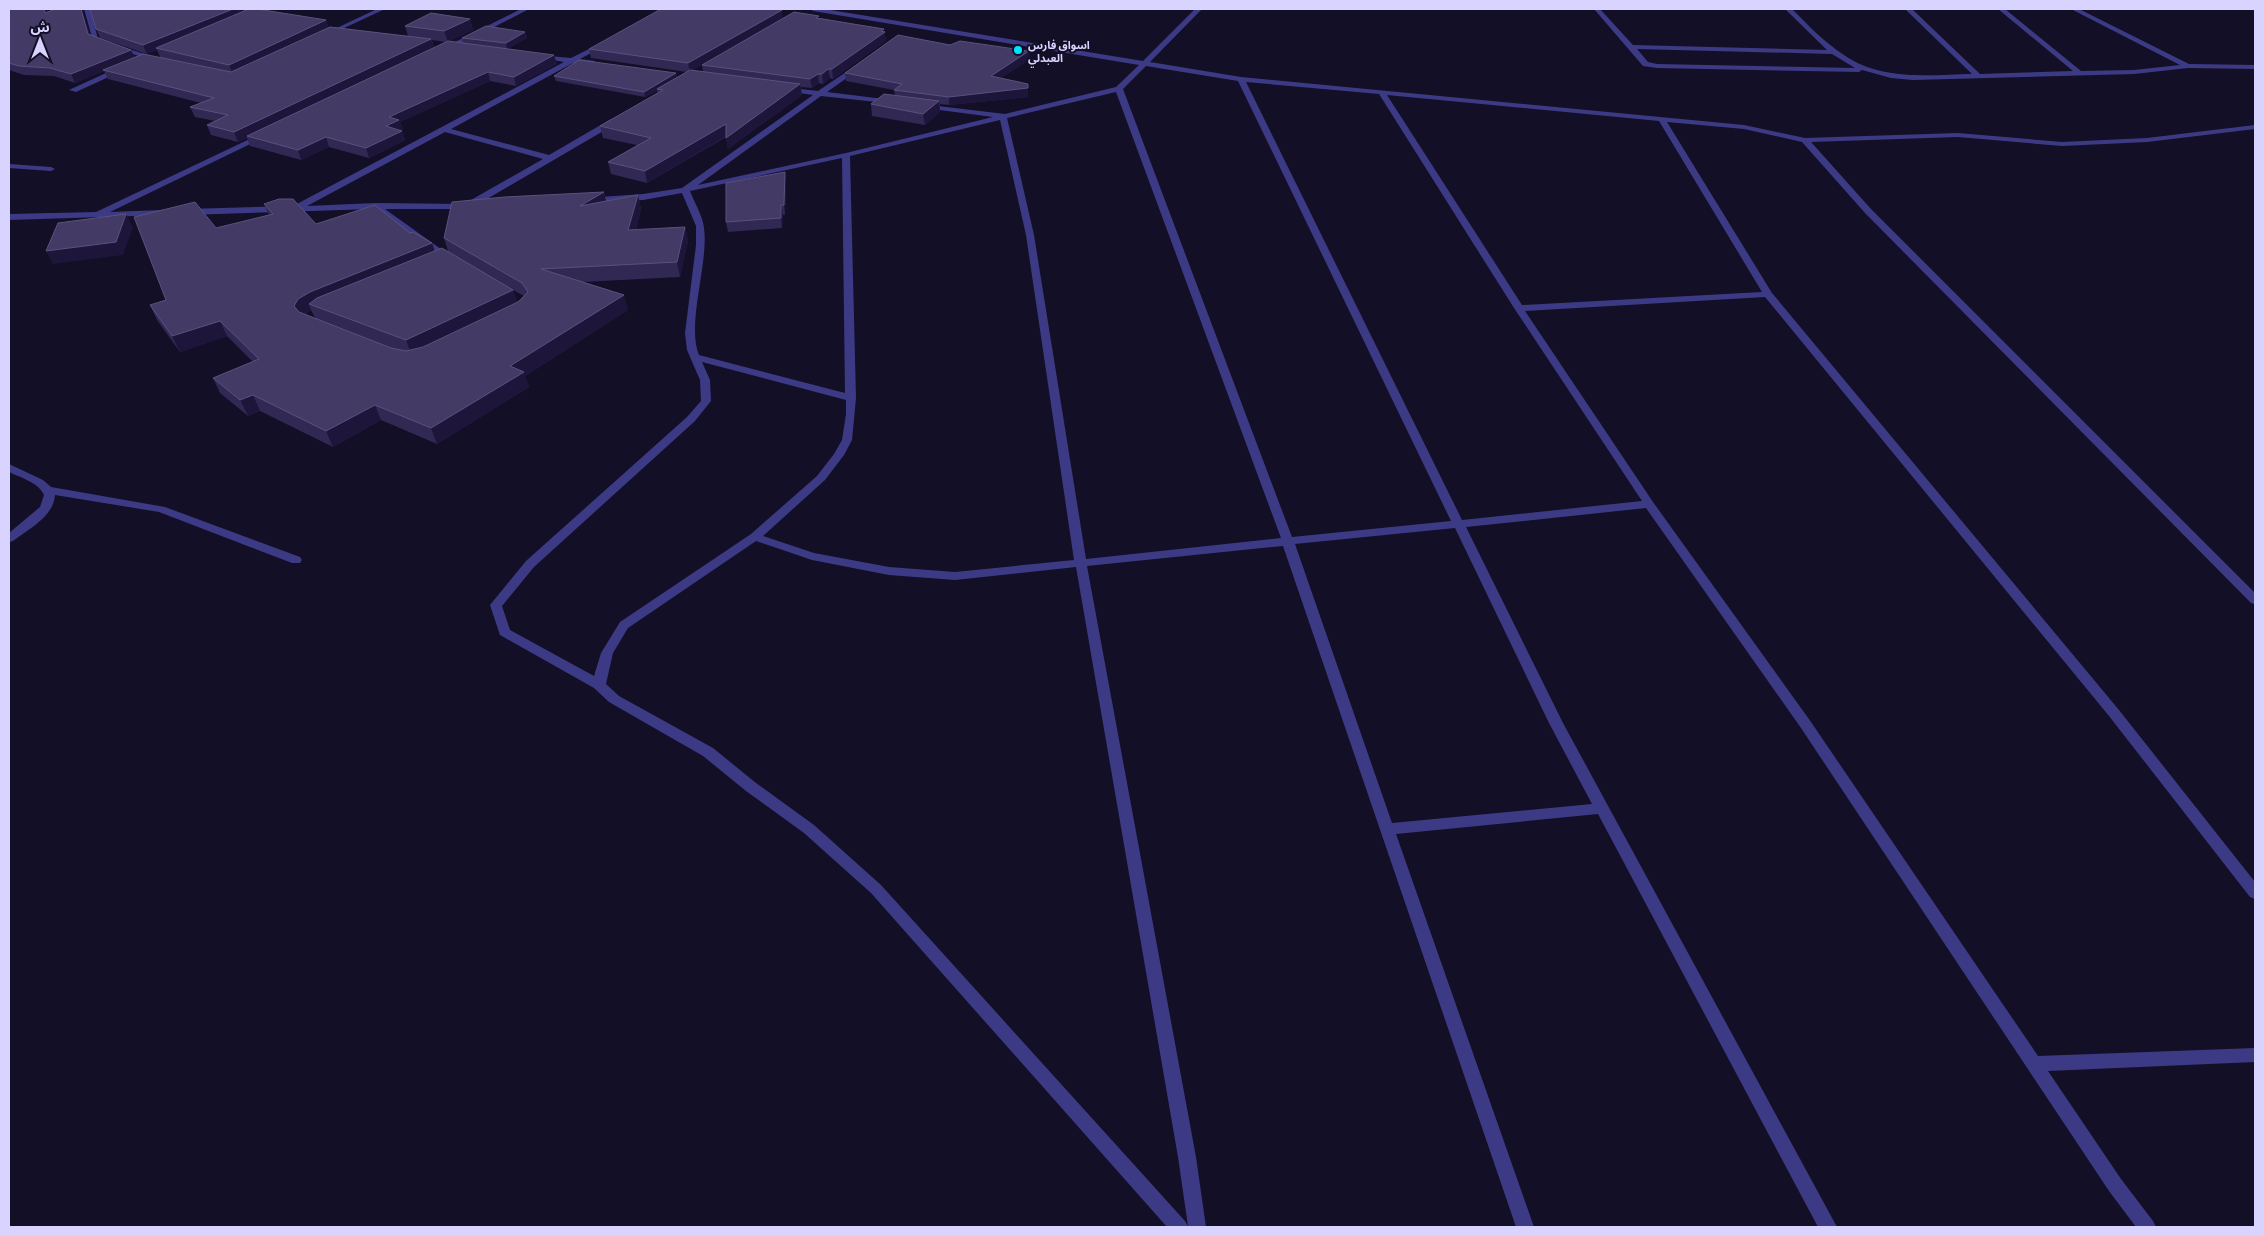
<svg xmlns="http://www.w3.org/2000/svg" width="2264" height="1236" viewBox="0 0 2264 1236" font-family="Barlow,'Noto Sans Arabic',sans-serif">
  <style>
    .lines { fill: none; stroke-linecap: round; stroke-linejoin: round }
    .minor { fill: #3d3a85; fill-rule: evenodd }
    .wall { fill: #312854; fill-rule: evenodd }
    .shaded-wall { fill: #1d163a }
    .building { fill: #433a66; stroke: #5a527e }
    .poi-dot { fill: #00e5ff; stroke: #130f26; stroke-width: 2 }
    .labels { text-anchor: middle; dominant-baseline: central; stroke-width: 4; stroke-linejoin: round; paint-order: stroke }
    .far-poi-label { font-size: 11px; font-weight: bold; fill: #d9d4ff; stroke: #130f26; text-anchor: start }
  </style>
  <rect width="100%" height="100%" fill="#130f26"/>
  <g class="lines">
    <path class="minor" d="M84 9H90L98 39 157 58V62L93 41Z
      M377 9H385L327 36 322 35Z
      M521 9H529L446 52 439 50Z
      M810 9H824L1143 61 1195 9H1202L1150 62 1241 77 1744 125 1805 138 1958 133 2062 142 2147 138 2255 125V129L2147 142 2062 146 1958 137 1811 142 1871 209 2255 593V604L2251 603 1865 213 1802 142 1744 129 1667 122 1772 293 2119 710 2255 882V899L2250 897 2109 716 1765 297 1525 311 1653 502 1811 722 2038 1056 2255 1048V1062L2048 1071 2121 1179 2153 1221 2156 1227H2136L2109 1191 1801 728 1646 508 1466 527 1563 723 1837 1227H1818L1598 814 1396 834 1534 1227H1516L1283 546 1087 566 1196 1157 1206 1227H1167L871 893 804 833 746 791 703 756 609 702 594 688 500 635 490 605 526 561 687 417 701 401 700 380 687 350 685 333 696 245V226L682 193 643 200 589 203 586 202V198L643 194 682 188 813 95 785 91 781 89 782 87 818 91 858 64 862 66 861 68 827 92 892 100 896 102 895 104 821 96 698 185 846 153 993 117 924 108H921V104L1005 114 1116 87 1139 65 813 11ZM1146 66 1238 81 1451 521 1292 537 1123 89ZM1246 82 1379 94 1514 308 1642 501 1462 520ZM1116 92 1281 538 1086 559 1034 235 1007 118ZM1387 95 1659 121 1762 292 1522 305ZM1000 120 1026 235 1074 560 955 572 889 567 814 553 763 536 825 480 844 455 852 440 856 398 850 156ZM842 158 845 393 699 355C686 324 709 263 704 228 703 216 694 202 690 191ZM702 362 846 400V414L842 440 834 454 817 476 751 534 620 622 601 653 594 676 510 630 502 606 534 567 695 421 711 401 710 380ZM1455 528 1549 723 1592 804 1392 823 1295 544ZM756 541 812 560 889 575 955 580 1076 567 1178 1157 1188 1226 1185 1221 881 885 814 825 756 783 713 748 619 696 606 684 613 653 628 628Z
      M1594 9H1600L1633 45 1827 50 1785 9H1792C1808 25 1824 42 1844 55 1881 81 1929 75 1972 74L1905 9H1912L1980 74 2073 71 1998 9H2005L2081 71 2134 70 2180 65 2071 9H2079L2189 64 2255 65V69L2188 68 2134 74 1913 80 1891 78 1862 70 1859 72 1657 68 1643 66ZM1637 49 1832 54 1855 68 1657 64 1648 62Z
      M603 42 609 43 580 59 595 61V65L573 63 451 129 549 155 611 119H617V123L470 209H385L452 257V261H446L374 209 187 215 183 212 187 209 293 206 564 62 536 57 537 55 571 58ZM445 132 543 159 464 204 376 203 307 206Z
      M119 67 126 69 76 92 69 90Z
      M260 134 267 136 110 212 162 210 166 213 165 215 9 220V214L96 212Z
      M9 164 51 167 55 169 51 171 9 168Z
      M9 464 43 480 51 487 165 507 300 557 302 560 300 563H292L159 512 55 495C54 516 29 529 13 541L9 542V533L40 507 44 495C38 482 21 478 9 472Z"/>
  </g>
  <path class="wall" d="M9 9H48V12L55 9H83L82 10 90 35 131 50 134 57H160L157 50 147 54 100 38 96 29 326 20 328 27 408 36 405 26 470 19 473 30 449 41 463 43 462 38 525 32 527 38 507 49 557 64 516 86 490 81 400 122 403 129 400 130 402 131 405 140 369 158 329 147 301 160 250 146 247 138 238 142 211 135 207 125 215 121 195 117 190 107 201 103 108 79 104 71 75 83 54 76 24 75 9 70ZM432 40 446 42 434 48Z
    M783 18H820L884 29 886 41 833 79 830 78 823 84 819 83 812 88 801 87 802 95 728 149 726 137 647 183 611 174 608 162 637 145 603 138 600 126 658 93 657 91 645 97 556 81 554 76 676 73 677 77 687 72 591 58 589 49ZM739 44 702 65 703 72 693 70Z
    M950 45 1029 60 1001 78 1028 84V97L949 105 940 104V112L925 125 872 116 871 104 895 95 894 90 846 81 845 73Z
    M785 172 786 181 785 215H783L782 228 728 232 726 222Z
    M604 192 606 201 638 195 641 209 636 230 685 227 688 241 680 277 582 282 628 310 525 376 529 387 437 444 381 420 333 447 260 411 248 416 220 393 213 378 253 362 227 336 180 352 157 320 150 305 166 300 216 228 269 215 264 204 316 224 410 233 432 243 434 251H448L444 238ZM513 290 524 296 517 302ZM311 310 315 318 305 314Z"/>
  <path class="shaded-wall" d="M44 9H48L49 21 45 13Z
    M81 9H83L82 10 92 43 88 34Z
    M233 9H254L156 48 157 50 147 54 143 45Z
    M782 10 783 19 690 72 688 63Z
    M470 19 473 30 448 42 444 31Z
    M326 20 329 29 233 74 229 65Z
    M884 29 886 41 833 79 832 69Z
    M525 32 527 38 507 49 506 43Z
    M431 39 434 48 247 136V138L238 142 234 132Z
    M131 50 135 59 103 70 104 71 75 83 71 74Z
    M1029 51V60L992 84 991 76Z
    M554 55 557 64 516 86 514 77Z
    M828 69 830 78 823 84 822 74Z
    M488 72 490 81 400 122 403 129 389 136 386 126 389 117Z
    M676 73 677 79 657 89V91L645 97 644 92Z
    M818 74 819 83 812 88 810 79Z
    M800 84 802 95 728 149 726 138Z
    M1028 84V97L949 105V97Z
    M939 101 940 112 925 125 923 114Z
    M726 124 728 135 647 183 645 171Z
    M402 131 405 140 369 158 366 148Z
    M326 137 329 147 301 160 298 150Z
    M785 172 786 181 785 215 784 205Z
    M604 192 607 207 580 206Z
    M638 195 641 209 632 245 628 230Z
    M781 205 783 215 782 228 781 218Z
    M126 214 133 227 123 255 53 264 46 251Z
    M685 227 688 241 680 277 677 262Z
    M432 243 437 258 309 304 311 310 304 314 300 321 294 306 298 299 310 292Z
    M513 290 518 306 412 357 406 340Z
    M624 295 628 310 525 376 529 387 437 444 431 428 510 366Z
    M220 321 227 336 180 352 172 336Z
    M253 395 260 411 248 416 240 400Z
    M375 405 381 420 333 447 326 431Z"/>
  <path class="building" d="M9 9H44L45 13 55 9H81L88 34 131 50 71 74 50 68 19 66 9 63Z
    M90 9H233L143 45 96 29Z
    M249 9H257L326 20 229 65 156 48Z
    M661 9H776L782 10 688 63 589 49Z
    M794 12 819 16 816 18 884 29 881 31 885 32 832 69H828L822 74H818L810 79 702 65Z
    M431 13 470 19 444 31 405 26Z
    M486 26 525 32 506 43 462 38Z
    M330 27 431 39 234 132 207 125 228 115 190 107 214 98 103 70 143 54 231 72Z
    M898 35 950 45 960 41 1029 51 991 76 1028 84V88L949 97 894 90 902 84 845 73Z
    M448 41 554 55 514 77 488 72 389 117 399 120 386 126 402 131 366 148 326 137 298 150 247 136Z
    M579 60 676 73 644 92 554 76Z
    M690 70 800 84 726 138V124L645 171 608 162 651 138 600 126 663 90 657 89Z
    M884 94 939 101 923 114 871 104Z
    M785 172 784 205H781V218L726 222V183Z
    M604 192 580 206 638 195 628 230 685 227 677 262 541 269 624 295 510 366 524 372 431 428 375 405 326 431 253 395 240 400 213 378 259 359 220 321 172 336 150 305 166 300 134 217 195 202 216 228 273 214 264 204 279 199H293L316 224 375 205 410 233 413 232 432 243 310 292 298 299 294 306 299 312 391 348 406 351 423 347 518 302 528 292 522 283 444 238 452 202 505 197Z
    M126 214 116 242 46 251 58 223Z
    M442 248 513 290 406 340 309 304 317 298Z"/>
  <circle class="poi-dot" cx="1018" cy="50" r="5"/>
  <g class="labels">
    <g class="far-poi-label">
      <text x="1028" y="44">اسواق فارس<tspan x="1028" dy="13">العبدلي</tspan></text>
    </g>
  </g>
  <rect width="2264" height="1236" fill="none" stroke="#d9d4ff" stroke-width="20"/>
  <g transform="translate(40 40)" stroke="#130f26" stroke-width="4" paint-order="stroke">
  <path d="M0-4L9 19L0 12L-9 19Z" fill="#d9d4ff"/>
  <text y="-8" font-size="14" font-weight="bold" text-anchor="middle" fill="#d9d4ff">ش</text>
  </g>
</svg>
